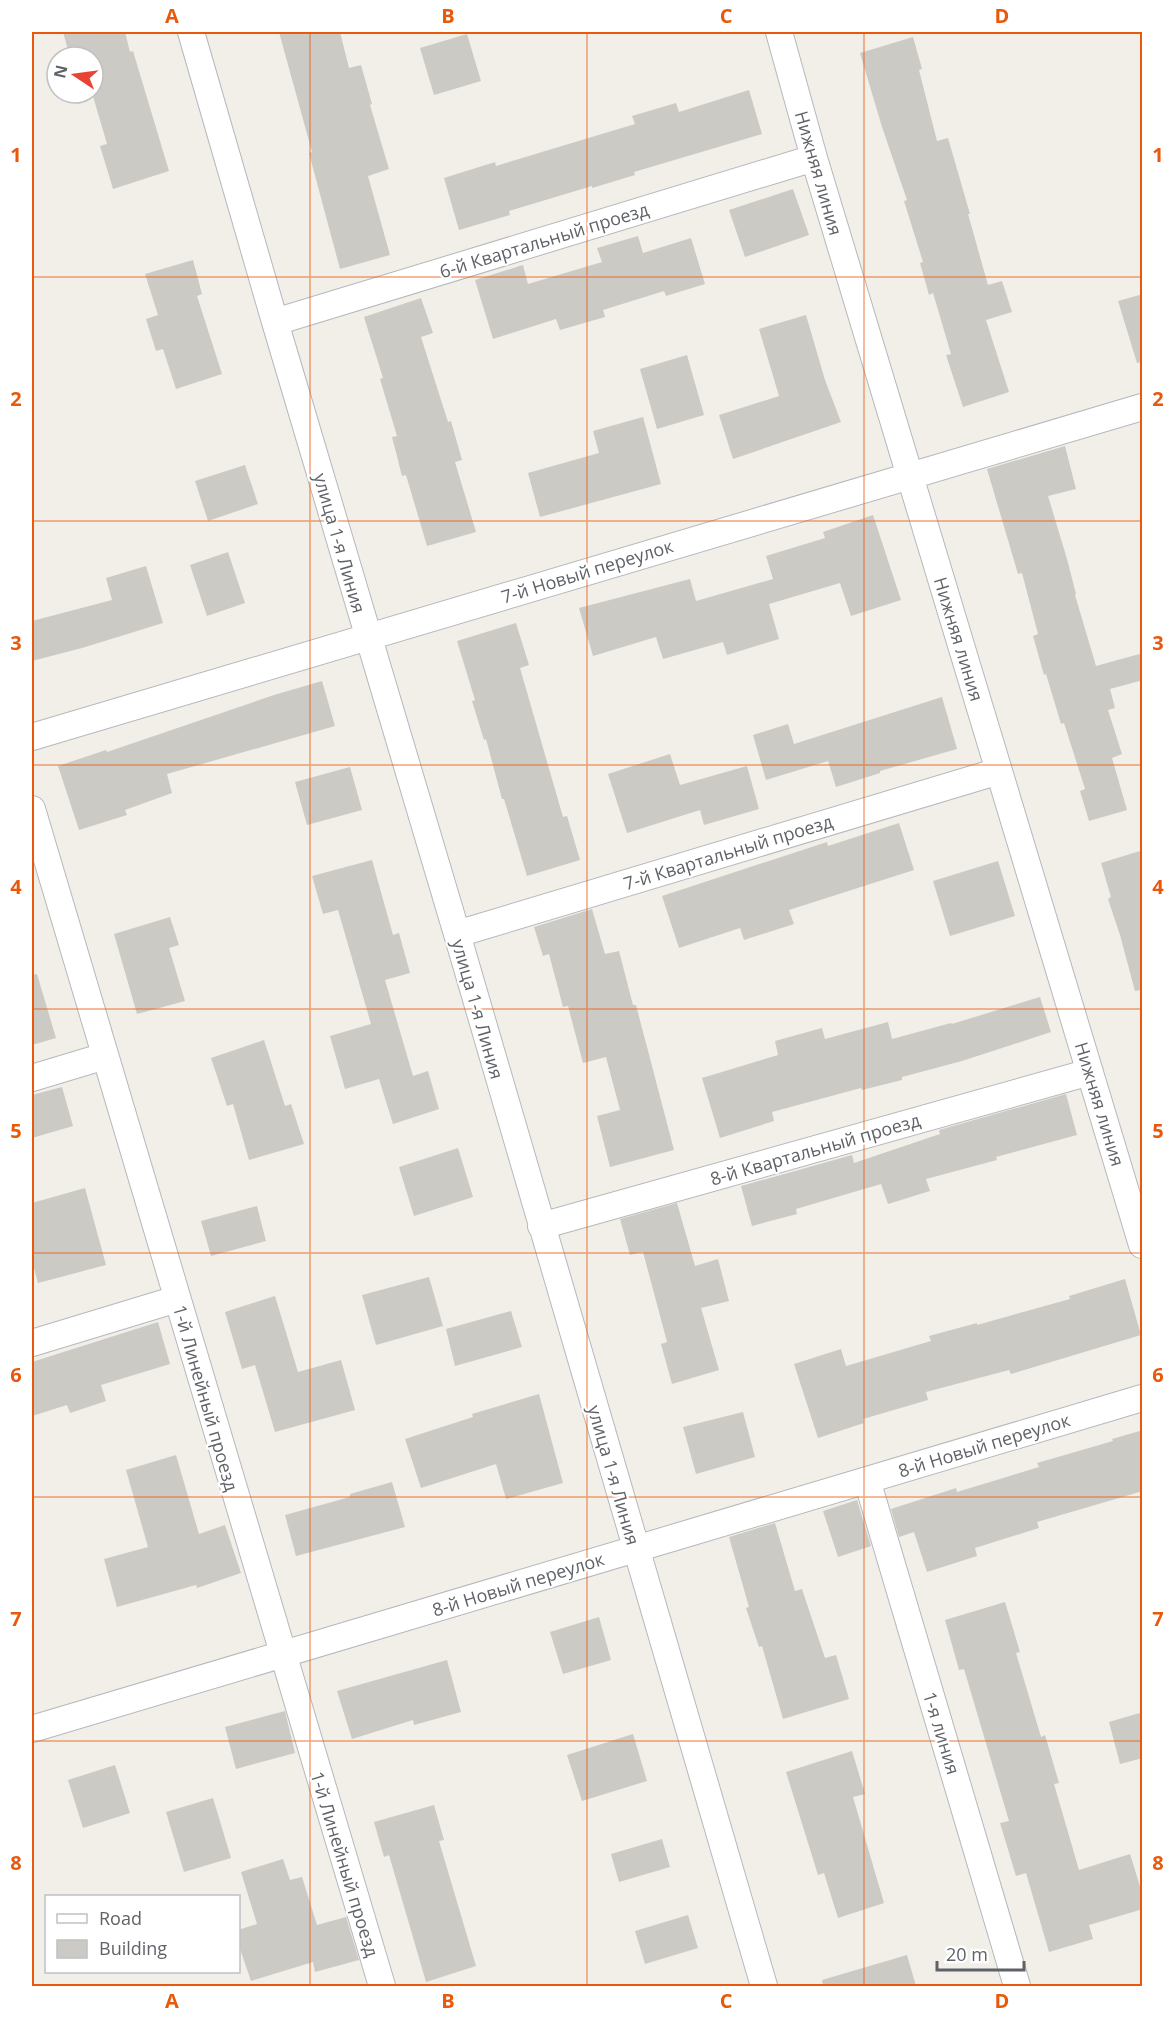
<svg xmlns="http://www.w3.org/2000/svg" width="1174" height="2018" viewBox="0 0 1174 2018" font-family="'Open Sans',sans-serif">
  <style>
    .building { fill: #cccac5 }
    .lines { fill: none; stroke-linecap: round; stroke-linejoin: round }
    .street-casing { stroke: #b5b8bc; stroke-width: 28 }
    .street { stroke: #fff; stroke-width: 26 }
    .grid { fill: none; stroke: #e8590c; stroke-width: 1.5; stroke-opacity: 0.55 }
    .labels { text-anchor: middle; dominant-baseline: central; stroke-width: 4.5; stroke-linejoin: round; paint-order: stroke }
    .street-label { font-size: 18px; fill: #5f6368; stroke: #fff }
    .neatline { fill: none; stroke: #e8590c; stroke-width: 2 }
    .grid-label { font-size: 20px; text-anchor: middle; font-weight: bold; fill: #e8590c }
  </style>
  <rect width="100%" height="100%" fill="#f1efe8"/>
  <path class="building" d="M63 32H125L130 52 133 51 169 171 113 189 100 146 107 144 92 93 93 57H70Z
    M279 32H340L349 68 361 65 372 104 370 105 389 169 368 176 390 255 340 269 309 153 312 152Z
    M467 34 481 81 434 95 420 48Z
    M913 37 922 69 919 70 937 141 948 138 970 214H968L988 285 1002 281 1012 312 986 320 1009 392 963 407 946 355 951 354 933 293 929 295 920 263 923 262 904 201 907 200 882 127 860 53Z
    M749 90 762 134 634 172 635 175 592 188V186L509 211 510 215 459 230 444 178 495 162 496 166 635 124 632 116 676 103 679 112Z
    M793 189 809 235 745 257 729 210Z
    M638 236 643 253 691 238 705 284 666 296 664 291 603 310 605 317 560 330 556 319 493 339 475 280 523 265 528 284 602 262 597 248Z
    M193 260 202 294 197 296 222 374 176 389 163 349 156 351 146 319 158 315 145 274Z
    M1143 294V362L1137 363 1118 301Z
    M421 298 433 333 421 337 448 422 451 421 462 460 455 462 476 532 427 546 406 475 402 476 392 437 397 436 380 379 383 378 364 317Z
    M806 315 825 380 841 422 733 459 719 415 779 396 759 329Z
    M687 355 704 415 657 429 640 369Z
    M643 417 661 484 540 517 528 473 599 453 593 431Z
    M1065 446 1076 489 1048 496 1067 559 1076 594 1075 595 1096 666 1143 653V680L1110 689 1115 708 1108 710 1122 754 1112 758 1127 810 1089 821 1080 791 1085 789 1064 723 1061 724 1046 674 1044 675 1033 636 1038 634 1022 573 1018 574 987 469Z
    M245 465 258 504 208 521 195 481Z
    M873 515 901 600 851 616 840 583 769 604 779 639 727 655 723 642 663 659 656 637 593 656 579 608 690 579 696 601 773 579 766 556 825 538 823 532Z
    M228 552 245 603 207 616 190 565Z
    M146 566 163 623 82 648 32 661V621L112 600 106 578Z
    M516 623 529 665 520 668 563 817 567 816 580 860 527 876 504 799H502L486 739 484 740 472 701 475 700 457 641Z
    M322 681 335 726 167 774 172 793 125 810 127 815 79 830 58 766 106 750 107 752 274 695Z
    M942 697 957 749 880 771V773L836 787 828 761 766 780 753 735 788 724 794 744Z
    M670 754 680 785 747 766 759 809 704 825 700 810 627 833 608 774Z
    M350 767 362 810 307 825 295 782Z
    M899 823 914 870 789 910 794 924 744 940 740 928 679 948 662 896 827 842 828 846Z
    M1143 850V990L1135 991 1120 935 1108 899 1111 897 1101 863Z
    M372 860 393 935 399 933 410 973 385 980 413 1076 428 1071 439 1109 393 1124 379 1079 345 1089 330 1036 371 1024 338 910 323 914 312 876Z
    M998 861 1015 916 950 936 933 881Z
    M592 909 605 954 619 951 633 1005H636L674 1150 610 1167 597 1116 620 1110 606 1057 583 1063 568 1006 563 1007 549 954 543 956 534 927Z
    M170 917 179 945 169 948 185 1001 137 1014 114 934Z
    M37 974 56 1038 32 1045V975Z
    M1040 997 1051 1032 962 1061 902 1077V1080L862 1090 861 1088 772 1112 774 1121 720 1138 702 1078 778 1055 775 1041 822 1028 825 1039 888 1022 892 1039 951 1023 952 1024Z
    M264 1040 285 1106 291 1104 304 1144 249 1160 233 1104 227 1106 211 1058Z
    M62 1087 73 1126 32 1138V1095Z
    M1066 1094 1077 1135 996 1157 997 1160 926 1179 930 1191 888 1204 881 1184 796 1209 797 1214 752 1226 741 1186 852 1155 854 1163 940 1134 939 1130Z
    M458 1148 473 1197 414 1216 399 1167Z
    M85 1188 106 1265 38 1283 32 1261V1203Z
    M677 1203 695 1266 718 1259 729 1301 701 1308 719 1370 672 1384 661 1344 667 1342 643 1252 630 1255 620 1219Z
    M257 1206 266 1241 211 1256 201 1221Z
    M429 1277 443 1326 376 1345 362 1295Z
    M1125 1279 1141 1335 1011 1374 1009 1370 926 1392 928 1400 863 1419 864 1423 818 1438 794 1364 841 1349 846 1366 931 1341 929 1336 977 1323V1325L1070 1299 1069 1296Z
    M275 1296 298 1372 341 1360 355 1410 275 1432 255 1365 242 1369 225 1312Z
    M511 1311 522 1347 455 1366 446 1329Z
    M158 1322 170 1364 101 1385 106 1401 70 1413 67 1405 32 1416V1362Z
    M539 1394 563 1483 506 1499 496 1464 421 1488 405 1439 473 1417 472 1414Z
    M743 1412 755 1457 696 1474 683 1427Z
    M1143 1430V1491L1037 1522 1039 1528 975 1548 977 1556 927 1572 914 1532 899 1537 891 1509 956 1488 957 1492 1039 1467 1037 1463 1113 1441 1112 1439Z
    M176 1455 199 1534 225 1525 241 1573 197 1588 196 1585 117 1607 104 1559 148 1547 126 1470Z
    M392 1482 405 1527 296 1556 285 1515 350 1497V1494Z
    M857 1500 871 1546 838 1557 823 1511Z
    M775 1523 795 1591 802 1589 825 1658 836 1655 849 1699 783 1719 762 1646 759 1647 746 1608 749 1607 729 1537Z
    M1005 1602 1020 1652 1016 1653 1041 1737 1045 1735 1059 1783 1054 1784 1079 1870 1130 1854 1143 1896V1909L1089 1925 1093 1939 1049 1952 1026 1873 1016 1876 1000 1823 1009 1821 964 1669 959 1670 945 1620Z
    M599 1617 611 1660 563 1674 550 1632Z
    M447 1660 461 1712 414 1725 413 1720 352 1739 337 1691Z
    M285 1711 295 1753 236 1769 225 1727Z
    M1143 1712V1758L1120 1764 1109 1722Z
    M633 1734 647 1781 582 1801 567 1755Z
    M852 1751 865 1794 853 1797 884 1903 838 1918 824 1873 818 1875 786 1772Z
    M115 1765 130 1813 83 1828 68 1780Z
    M213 1798 231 1858 184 1872 166 1812Z
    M434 1805 444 1840 439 1841 476 1966 426 1982 389 1855 384 1857 374 1822Z
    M662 1839 670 1867 619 1882 611 1854Z
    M283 1859 290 1880 302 1877 317 1925 346 1917 359 1960 315 1972 313 1962 251 1981 238 1943V1930L257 1924 241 1872Z
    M688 1915 698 1948 645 1964 635 1931Z
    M907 1955 916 1986H823L822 1980Z"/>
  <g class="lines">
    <g class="street-casing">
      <path id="street" d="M191 32 275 322 457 934 764 1986
        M779 32 814 158 1142 1245
        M275 322 814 158
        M32 737 1142 407
        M32 809 382 1986
        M457 934 999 771
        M32 1078 105 1056
        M541 1226 1090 1072
        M32 1343 177 1299
        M867 1480 1017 1986
        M32 1729 1142 1398"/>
    </g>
    <use href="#street" class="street"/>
  </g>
  <path class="grid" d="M310 32V1986M587 32V1986M864 32V1986M32 277H1142M32 521H1142M32 765H1142M32 1009H1142M32 1253H1142M32 1497H1142M32 1741H1142"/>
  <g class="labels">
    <g class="street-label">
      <text transform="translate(819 173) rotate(74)">Нижняя линия</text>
      <text transform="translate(544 240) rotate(-17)">6-й Квартальный проезд</text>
      <text transform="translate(340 543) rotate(74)">улица 1-я Линия</text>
      <text transform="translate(587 571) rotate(-17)">7-й Новый переулок</text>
      <text transform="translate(959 639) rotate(73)">Нижняя линия</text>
      <text transform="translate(728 852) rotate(-17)">7-й Квартальный проезд</text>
      <text transform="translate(478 1009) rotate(74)">улица 1-я Линия</text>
      <text transform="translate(1100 1104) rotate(73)">Нижняя линия</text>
      <text transform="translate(815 1149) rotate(-16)">8-й Квартальный проезд</text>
      <text transform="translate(206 1398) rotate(74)">1-й Линейный проезд</text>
      <text transform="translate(984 1445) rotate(-17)">8-й Новый переулок</text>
      <text transform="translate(614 1475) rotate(74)">улица 1-я Линия</text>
      <text transform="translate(518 1584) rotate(-17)">8-й Новый переулок</text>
      <text transform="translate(942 1733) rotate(73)">1-я линия</text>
      <text transform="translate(345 1864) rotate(73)">1-й Линейный проезд</text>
    </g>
  </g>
  <rect width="1174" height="2018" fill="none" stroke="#ffffff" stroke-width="66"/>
  <rect x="45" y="1895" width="195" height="78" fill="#ffffff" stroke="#bfc1c3" stroke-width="1.5"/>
  <rect x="57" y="1914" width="30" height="9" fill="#ffffff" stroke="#bfc1c3" stroke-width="1.5"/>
  <text x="99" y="1925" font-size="18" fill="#5f6368">Road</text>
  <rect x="57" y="1940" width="30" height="18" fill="#cccac5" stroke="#bfc1c3" stroke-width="1.5"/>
  <text x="99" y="1955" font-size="18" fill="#5f6368">Building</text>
  <g transform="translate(75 75) rotate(283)"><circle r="28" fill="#ffffff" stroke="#bfc1c3" stroke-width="1.5"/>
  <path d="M0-4.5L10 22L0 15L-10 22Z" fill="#ea4335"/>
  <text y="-9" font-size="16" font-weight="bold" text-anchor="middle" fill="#5f6368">N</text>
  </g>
  <path d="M937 1961v9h87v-9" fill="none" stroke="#5f6368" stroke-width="3"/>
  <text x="946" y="1961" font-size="18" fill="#5f6368" stroke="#ffffff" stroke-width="4.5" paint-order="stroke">20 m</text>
  <rect x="33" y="33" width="1108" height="1952" class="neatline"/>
  <g class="grid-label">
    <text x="172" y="23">A</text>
    <text x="448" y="23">B</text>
    <text x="726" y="23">C</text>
    <text x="1002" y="23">D</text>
    <text x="16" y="162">1</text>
    <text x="1158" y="162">1</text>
    <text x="16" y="406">2</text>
    <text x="1158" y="406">2</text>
    <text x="16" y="650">3</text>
    <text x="1158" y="650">3</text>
    <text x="16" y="894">4</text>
    <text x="1158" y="894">4</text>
    <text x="16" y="1138">5</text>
    <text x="1158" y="1138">5</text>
    <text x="16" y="1382">6</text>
    <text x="1158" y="1382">6</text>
    <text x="16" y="1626">7</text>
    <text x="1158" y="1626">7</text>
    <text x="16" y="1870">8</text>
    <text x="1158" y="1870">8</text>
    <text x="172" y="2008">A</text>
    <text x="448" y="2008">B</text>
    <text x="726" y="2008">C</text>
    <text x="1002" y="2008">D</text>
  </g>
</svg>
